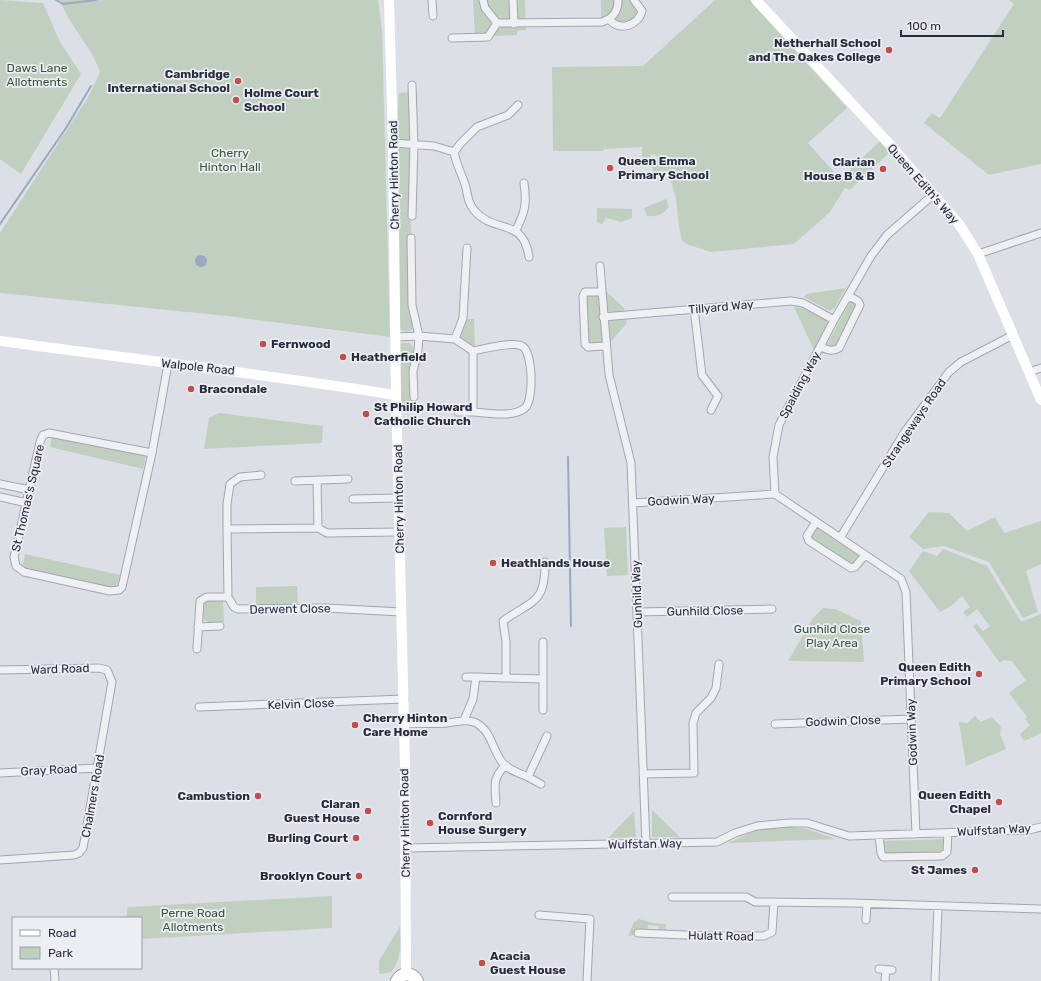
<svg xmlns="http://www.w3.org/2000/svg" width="1041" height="981" viewBox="0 0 1041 981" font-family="Rubik,sans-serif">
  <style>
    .green { fill: #c0cfbf }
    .water { fill: #9ba7c3 }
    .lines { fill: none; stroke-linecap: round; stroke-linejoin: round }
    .stream { stroke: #9ba7c3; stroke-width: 2 }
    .street-casing { stroke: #a3a6af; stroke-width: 9 }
    .primary-casing { stroke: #9da2b0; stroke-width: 14 }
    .street { stroke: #eff0f4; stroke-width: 7 }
    .secondary { stroke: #fff; stroke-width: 10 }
    .primary { stroke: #fff; stroke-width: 12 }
    .poi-dot { fill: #c24d4b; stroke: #eceef4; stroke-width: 1.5 }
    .labels { text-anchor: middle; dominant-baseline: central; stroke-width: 3.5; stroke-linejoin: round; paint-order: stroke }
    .poi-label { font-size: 12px; font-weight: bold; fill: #282c3b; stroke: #eceef4; text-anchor: end }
    .park-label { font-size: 12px; fill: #375536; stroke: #eceef4 }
    .street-label { font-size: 12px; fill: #282c3b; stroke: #eceef4 }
  </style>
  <rect width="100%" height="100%" fill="#dddfe6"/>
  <path class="green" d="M0 0 43 3 60 42 81 74 21 174 0 159Z
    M60 0H378L382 30 390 337 227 316 0 293V233L90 94 100 72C91 45 69 26 60 0Z
    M473 0H525L526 30 517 31V35L475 37Z
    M601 0H632L640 12 629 23 617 24 601 17Z
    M715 0H750L847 108 808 143 840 179 880 141 890 152 850 190 845 188 830 212 794 244 711 252 689 245 682 241 679 227 676 198 669 175 657 171 652 173 653 168 649 166 652 163H656L658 158 654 154 650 155 651 161 642 167V147L604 149 603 151H553L552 67 643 66Z
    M1009 0H1041V164L989 175 924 123 932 113 940 118 1014 4Z
    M409 92 412 314 415 323 412 330 406 332 400 329 396 149 399 93Z
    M666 199 669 207C663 215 656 217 647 216L644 208Z
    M597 208 632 209V218L621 222 606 218 602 224 597 222Z
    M846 288 835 307 830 311 804 297 806 294Z
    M585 292H607L624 308 627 323 608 345 588 347Z
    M851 300 858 305 839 343 833 349 826 346Z
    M794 307 801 308 826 319 827 325 814 350Z
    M466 319H474L475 346 465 342 461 337Z
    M400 343H410L414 350 410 367 411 405H400Z
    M219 413 323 426 322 443 204 449 209 418Z
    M52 435 146 454 143 469 50 447Z
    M929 512 949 513 967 531 995 517 1004 533 1041 521V564L1026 571 1038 612 1023 618 989 562 944 546 923 549 909 537Z
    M813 525 863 558 856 567 809 541Z
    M626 527 628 575 607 576 604 528Z
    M943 549 987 566 1021 622 1041 614V733L1024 741 1020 734 1030 725 1025 719 1027 717 1009 693 1026 680 1012 661 1004 660 1000 663 973 626 976 623 983 631 990 626 977 609 967 617 963 612 970 607 962 596 951 606 940 612 909 571 923 551 937 556Z
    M25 554 120 575 116 589 22 569Z
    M297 586 298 604 256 605V587Z
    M205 599H223L224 622H209L204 620 203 601Z
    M823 608 835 609 861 621 864 662 788 661 813 618Z
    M975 716 981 722 992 717 1001 727 1000 734 1006 749 966 766 959 722 967 723Z
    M652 810 680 837H652Z
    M634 811 636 837 608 838Z
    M783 826 807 829 835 839 728 843 756 830Z
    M945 839 944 853 884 855V841Z
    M332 896V928L141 939V918H126L128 907Z
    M639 919 653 923 666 924V931L659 930V926L648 925 647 934 628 936 634 922Z
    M400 926C401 942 402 959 391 972L379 974V961Z"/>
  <path class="water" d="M195 261a6 6 0 1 1 12 0a6 6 0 1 1-12 0Z"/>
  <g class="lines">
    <path class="stream" d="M56 0 63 4 96 0
      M0 224 66 128 91 86
      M568 457 571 626"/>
    <g class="street-casing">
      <path id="street" d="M432 0 433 16
        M483 0 485 8 497 23 602 22C613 18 618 12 618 0
        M513 0 514 24
        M609 19C619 32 638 26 642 11L634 0
        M452 38 488 37 497 23
        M412 85 414 145 412 216
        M393 143 434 146 454 152C456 163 461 173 465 184 468 194 467 202 474 210 494 235 523 216 529 257
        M454 152 461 143 477 127 508 115 518 105
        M516 230C525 212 527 204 524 183
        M411 238 412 305 419 336 418 350 413 371 414 397
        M978 254 1041 233
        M600 266 609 375 631 463 646 844
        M601 292H585L583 296 585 344 588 347 605 346
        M694 309 702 375 718 396 711 410
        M603 317 791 301 803 303 834 320
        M397 337 419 336 455 339 473 351C485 349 512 341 522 346 533 352 534 400 525 408 513 418 488 413 473 412V351
        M455 339 463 318 467 248
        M820 347C828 350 832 352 839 348L860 305 858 301 849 296
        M1029 372 1041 368
        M458 412H473
        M152 453 49 433 43 435 40 442 14 557 16 566 24 572 110 591 119 590 122 587 152 453 168 364
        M317 480 318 528
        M295 481 348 479
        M0 484 30 490
        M775 494 773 457 779 425 834 320 871 256 887 235 934 194
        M0 497 27 503
        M353 499 398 498
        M633 503 775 494 901 579 906 592 916 834
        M816 522 807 536 809 541 851 568 855 567 865 555
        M227 529V504L230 484 240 477 261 475
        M399 532 327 533 318 528 227 529 228 597 234 607 238 609 326 608 401 612
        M840 538 904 433 949 372 961 362 1013 335
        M638 612 772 609
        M198 627 220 626
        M197 649 200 601 207 597H228
        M0 670 99 668 107 670 112 682 83 848 79 853 74 855 0 860
        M466 677H476
        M506 678 543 679V642
        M543 679V710
        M199 707 404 699
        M464 720 473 699 476 677 506 678V642L503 621C534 599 545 604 545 562
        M404 724C418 723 433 724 447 723 457 722 465 719 474 722 491 729 492 749 502 762 508 770 519 773 528 777L547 736
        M775 724 911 719
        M0 773 98 768
        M643 774 694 773 693 723 696 713 711 698 716 688 719 664
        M528 777 541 784
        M496 803C495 786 492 778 506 765
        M879 835 881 853 883 857 942 856 947 852 948 833
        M406 848 717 842 735 833 757 826 789 823H807L849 836 1029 830 1041 827
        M672 897H746L755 902 853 903 1041 909
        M539 915 590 919 587 981
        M866 920 867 904
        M638 933 709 936H764L772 932 774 902
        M54 968 55 981
        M879 969 892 970
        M885 981 886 970
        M935 981 938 907"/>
    </g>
    <g class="primary-casing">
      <path id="primary" d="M397 981C402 972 412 972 417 981"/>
    </g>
    <use href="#street" class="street"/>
    <path class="secondary" d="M389 0 393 143 396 395 405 765 406 974
      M756 0 892 147 959 224 978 254 1041 400
      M0 341C132 359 264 374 396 395"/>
    <use href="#primary" class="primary"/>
  </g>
  <g class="poi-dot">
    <circle cx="889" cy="50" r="4"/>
    <circle cx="238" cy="81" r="4"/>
    <circle cx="236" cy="100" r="4"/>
    <circle cx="610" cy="168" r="4"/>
    <circle cx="883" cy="169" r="4"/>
    <circle cx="263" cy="344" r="4"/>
    <circle cx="343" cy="357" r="4"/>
    <circle cx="191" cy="389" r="4"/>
    <circle cx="366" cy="414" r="4"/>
    <circle cx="493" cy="563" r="4"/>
    <circle cx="979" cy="674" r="4"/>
    <circle cx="355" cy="725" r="4"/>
    <circle cx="258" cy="796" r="4"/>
    <circle cx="999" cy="802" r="4"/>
    <circle cx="368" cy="811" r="4"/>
    <circle cx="430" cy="823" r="4"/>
    <circle cx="356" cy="838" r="4"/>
    <circle cx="975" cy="870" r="4"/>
    <circle cx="359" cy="876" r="4"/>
    <circle cx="482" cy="963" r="4"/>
  </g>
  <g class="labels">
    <g class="poi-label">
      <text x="881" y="43">Netherhall School<tspan x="881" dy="14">and The Oakes College</tspan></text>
      <text x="230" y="74">Cambridge<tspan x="230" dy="14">International School</tspan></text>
      <text x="244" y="93" text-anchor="start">Holme Court<tspan x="244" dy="14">School</tspan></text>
      <text x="618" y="161" text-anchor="start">Queen Emma<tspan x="618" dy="14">Primary School</tspan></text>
      <text x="875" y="162">Clarian<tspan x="875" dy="14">House B &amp; B</tspan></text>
      <text x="271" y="344" text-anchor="start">Fernwood</text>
      <text x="351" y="357" text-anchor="start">Heatherfield</text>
      <text x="199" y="389" text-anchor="start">Bracondale</text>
      <text x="374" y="407" text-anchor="start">St Philip Howard<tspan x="374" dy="14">Catholic Church</tspan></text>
      <text x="501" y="563" text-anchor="start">Heathlands House</text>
      <text x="971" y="667">Queen Edith<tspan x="971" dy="14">Primary School</tspan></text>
      <text x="363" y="718" text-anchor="start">Cherry Hinton<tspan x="363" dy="14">Care Home</tspan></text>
      <text x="991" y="795">Queen Edith<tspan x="991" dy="14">Chapel</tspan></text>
      <text x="250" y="796">Cambustion</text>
      <text x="360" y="804">Claran<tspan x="360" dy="14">Guest House</tspan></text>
      <text x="438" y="816" text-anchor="start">Cornford<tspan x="438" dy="14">House Surgery</tspan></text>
      <text x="348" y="838">Burling Court</text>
      <text x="967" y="870">St James</text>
      <text x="351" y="876">Brooklyn Court</text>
      <text x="490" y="956" text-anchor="start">Acacia<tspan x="490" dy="14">Guest House</tspan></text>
    </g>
    <g class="park-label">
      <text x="37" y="68">Daws Lane<tspan x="37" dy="14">Allotments</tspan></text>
      <text x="230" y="153">Cherry<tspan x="230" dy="14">Hinton Hall</tspan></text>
      <text x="832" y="629">Gunhild Close<tspan x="832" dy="14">Play Area</tspan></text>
      <text x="193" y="913">Perne Road<tspan x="193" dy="14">Allotments</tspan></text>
    </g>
    <g class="street-label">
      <text transform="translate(394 175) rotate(-91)">Cherry Hinton Road</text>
      <text transform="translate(923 184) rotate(49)">Queen Edith's Way</text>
      <text transform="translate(721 307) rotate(-5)">Tillyard Way</text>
      <text transform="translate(198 367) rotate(6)">Walpole Road</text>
      <text transform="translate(800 385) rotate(-62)">Spalding Way</text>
      <text transform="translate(914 423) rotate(-56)">Strangeways Road</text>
      <text transform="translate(28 498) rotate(-77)">St Thomas's Square</text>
      <text transform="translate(399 499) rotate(-91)">Cherry Hinton Road</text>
      <text transform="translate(681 500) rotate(-3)">Godwin Way</text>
      <text transform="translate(637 594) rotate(-92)">Gunhild Way</text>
      <text transform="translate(290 609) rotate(-1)">Derwent Close</text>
      <text transform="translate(705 611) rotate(-1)">Gunhild Close</text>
      <text transform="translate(60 669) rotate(-2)">Ward Road</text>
      <text transform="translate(301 704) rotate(-2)">Kelvin Close</text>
      <text transform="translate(843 721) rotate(-2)">Godwin Close</text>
      <text transform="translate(912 732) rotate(-92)">Godwin Way</text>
      <text transform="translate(49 770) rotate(-3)">Gray Road</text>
      <text transform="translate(93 796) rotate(-80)">Chalmers Road</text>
      <text transform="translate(405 823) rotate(-91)">Cherry Hinton Road</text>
      <text transform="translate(994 830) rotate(-3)">Wulfstan Way</text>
      <text transform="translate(645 844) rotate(-1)">Wulfstan Way</text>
      <text transform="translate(721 936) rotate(1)">Hulatt Road</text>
    </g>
  </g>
  <rect x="12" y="917" width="130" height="52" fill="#eceef4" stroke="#9ea0aa"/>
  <rect x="20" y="930" width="20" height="6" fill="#ffffff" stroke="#9ea0aa"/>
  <text x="48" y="937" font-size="12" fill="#282c3b">Road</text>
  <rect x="20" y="947" width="20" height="12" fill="#c0cfbf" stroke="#9ea0aa"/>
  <text x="48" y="957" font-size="12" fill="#282c3b">Park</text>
  <path d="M901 30v6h102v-6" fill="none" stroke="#282c3b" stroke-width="2"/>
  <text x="907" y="30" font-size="12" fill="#282c3b" stroke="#eceef4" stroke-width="3" paint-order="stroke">100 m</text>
</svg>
